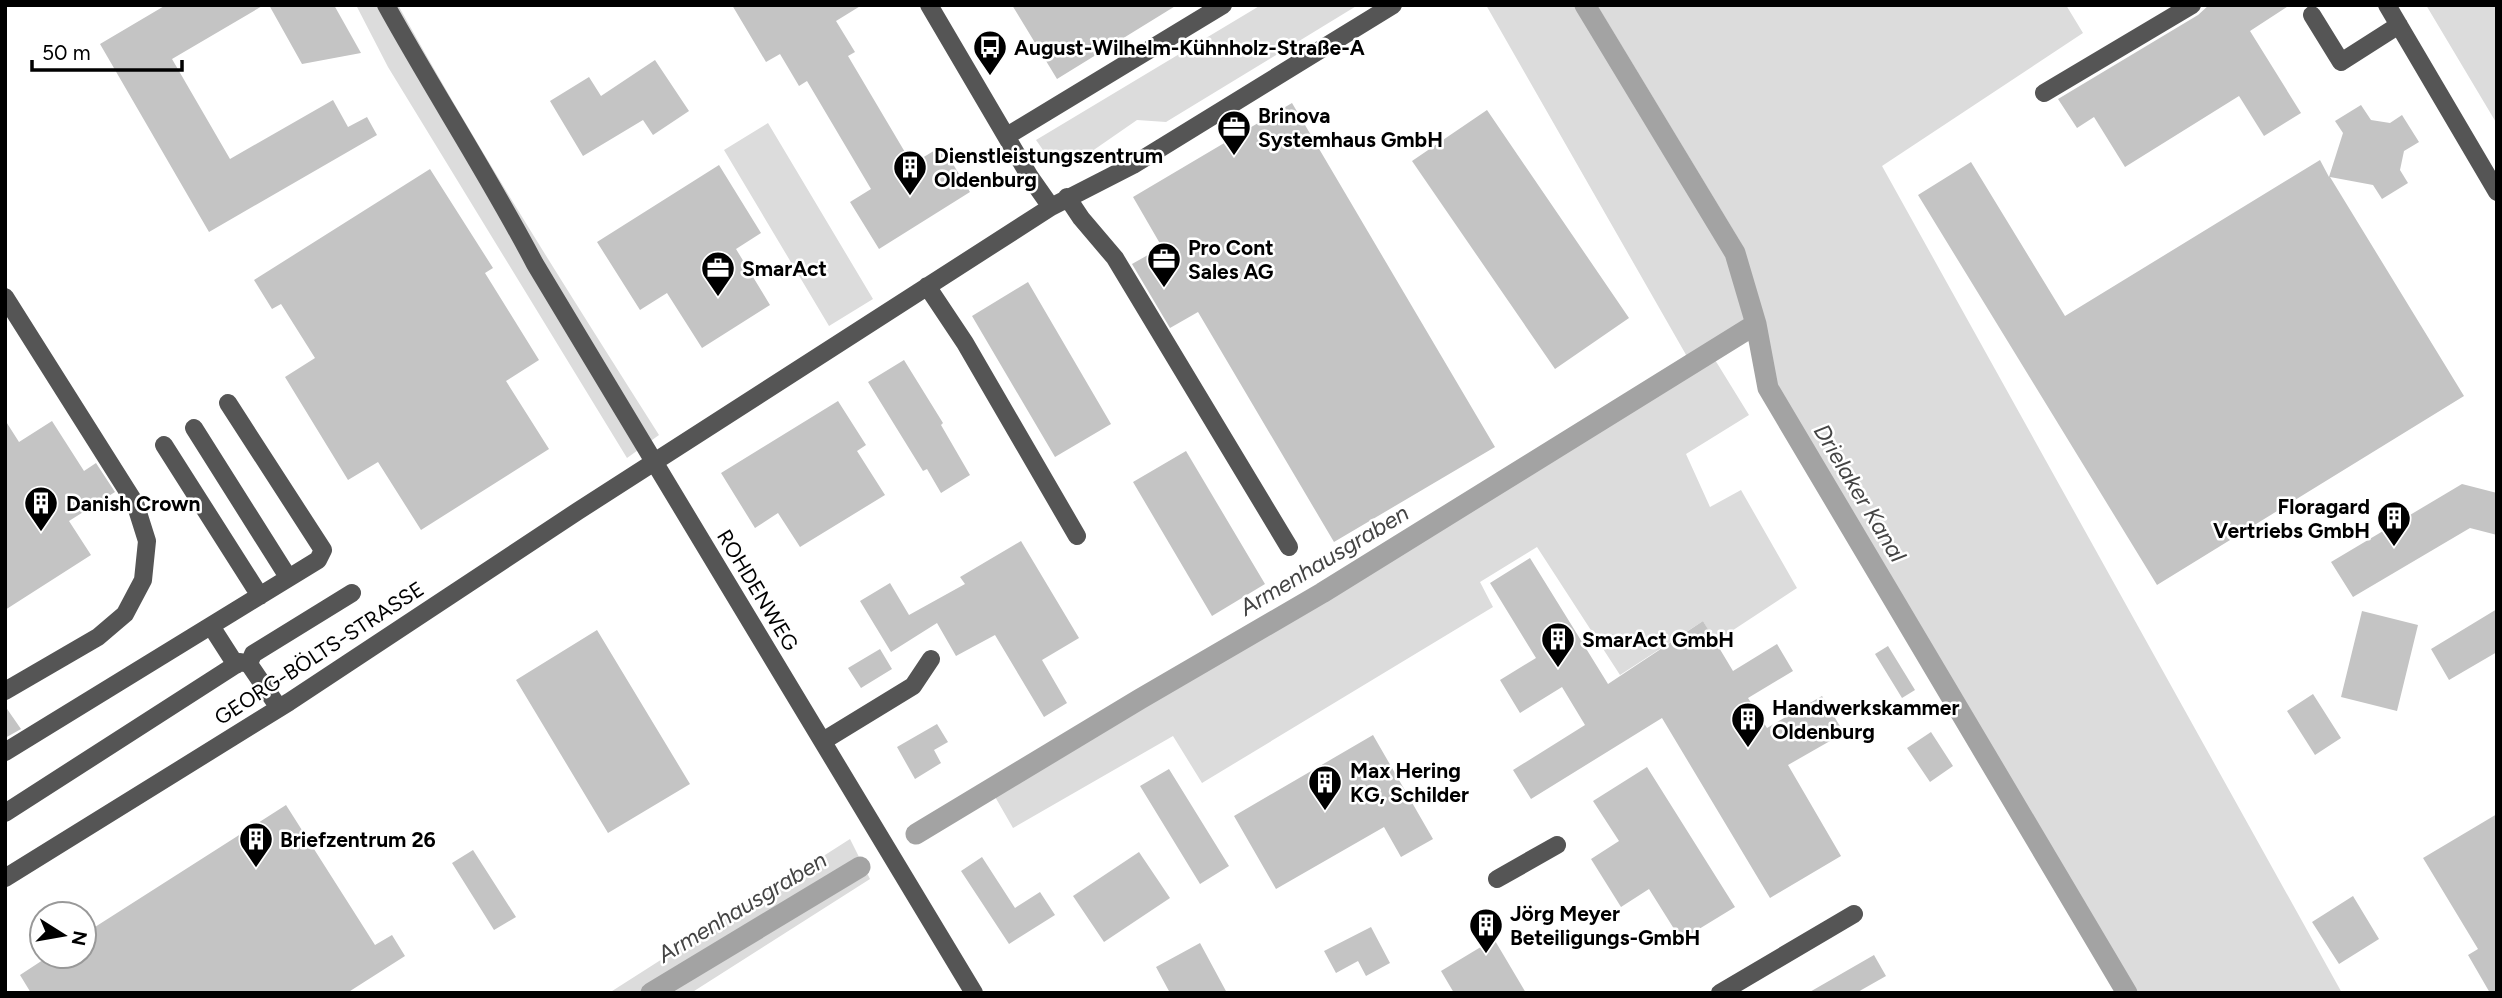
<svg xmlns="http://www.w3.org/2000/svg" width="2502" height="998" viewBox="0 0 2502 998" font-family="Figtree,sans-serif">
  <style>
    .green { fill: #dcdcdc }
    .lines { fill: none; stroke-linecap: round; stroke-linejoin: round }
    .canal { stroke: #a3a3a3; stroke-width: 21 }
    .building { fill: #c4c4c4 }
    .minor { stroke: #555; stroke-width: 18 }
    .labels { text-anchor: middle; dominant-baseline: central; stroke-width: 5; stroke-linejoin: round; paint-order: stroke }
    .poi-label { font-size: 21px; font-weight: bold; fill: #000; stroke: #fff; text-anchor: start }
    .street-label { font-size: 21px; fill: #000; stroke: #fff }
    .water-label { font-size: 23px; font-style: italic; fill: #444; stroke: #fff }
  </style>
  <rect width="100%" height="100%" fill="#fff"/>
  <path class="green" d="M356 5H398C479 152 569 293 659 435L627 458 388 67Z
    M1261 5H1358L1166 122 1137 120 1072 165 1050 160 1036 140Z
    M1486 5H1578L1730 257 1748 323 1689 360Z
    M1597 5H2066L2083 33 1882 166 2342 993H2137L1775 386 1741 243Z
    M2426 5H2497V124Z
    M768 123 873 299 829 326 724 150Z
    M1712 355 1749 415 1686 454 1710 507 1741 490 1797 588 1715 642 1703 621 1620 675 1537 547 1480 582 1493 607 1202 783 1173 736 1013 828 994 795 1326 598Z
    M850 839 870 879 691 993H609Z"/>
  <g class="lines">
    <path class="canal" d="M1585 5 1735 253 1756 324 1768 388 2127 993
      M916 834 1140 699 1322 593 1756 324
      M651 993 860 867"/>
  </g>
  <path class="building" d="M166 5H264L172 59 230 159 333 100 348 127 367 117 377 135 209 232 100 44Z
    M269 5H334L361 53 302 64Z
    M732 5H862L836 21 855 52 848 56 912 164 942 146 970 192 879 249 850 202 871 189 807 81 799 86 780 54 766 62Z
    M1012 5H1177L1057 79Z
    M2209 5H2290L2250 31 2301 113 2264 136 2239 96 2125 167 2094 117 2077 128 2058 99 2198 15Z
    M655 60 689 111 653 135 643 120 583 156 550 101 589 77 601 96Z
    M1292 103 1495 447 1334 542 1198 312 1170 328 1132 264 1162 247 1133 197Z
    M2361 105 2371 120 2390 123 2402 115 2419 142 2404 151 2400 170 2408 183 2382 199 2373 185 2330 177 2464 396 2157 585 1918 195 1971 162 2065 316 2320 160 2329 177 2343 133 2335 121Z
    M1487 110 1629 318 1555 369 1412 161Z
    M719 165 761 233 736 249 770 305 702 348 667 293 640 310 597 242Z
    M430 169 493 268 485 273 539 360 506 381 549 449 421 530 378 462 348 480 285 377 315 358 281 304 272 309 254 280Z
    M1028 282 1111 424 1055 457 972 316Z
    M904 360 943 423 941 425 970 475 941 493 927 469 923 471 868 382Z
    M838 401 866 445 857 451 885 495 800 547 778 513 755 528 721 473Z
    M5 420 19 442 52 421 84 471 96 463 115 492 69 521 91 555 5 610Z
    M1186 451 1265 584 1212 616 1133 482Z
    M2462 484 2497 493V535L2470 528 2353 597 2331 562Z
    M1021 541 1079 638 1042 660 1067 703 1044 717 995 635 956 656 937 623 891 652 860 601 890 583 909 615 965 584 960 577Z
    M1530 558 1608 684 1703 621 1733 671 1777 644 1793 671 1748 698 1767 728 1822 696 1844 733 1788 765 1841 856 1770 898 1662 718 1531 799 1513 770 1585 725 1562 687 1520 713 1500 680 1536 658 1490 583Z
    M2497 609V652L2449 680 2431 649Z
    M2362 611 2418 625 2397 711 2341 697Z
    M597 630 690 784 608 833 516 680Z
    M1888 646 1915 690 1902 698 1875 654Z
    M880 649 892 669 861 688 848 668Z
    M2313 694 2341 738 2315 755 2287 711Z
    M5 706 21 729 5 738Z
    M937 724 948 742 934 750 941 763 915 779 897 747Z
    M1931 732 1953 766 1930 782 1907 748Z
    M1373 735 1433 839 1401 857 1384 827 1276 889 1234 816Z
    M1647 767 1735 907 1681 940 1649 889 1621 907 1591 859 1619 841 1593 801Z
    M1169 769 1229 866 1200 884 1140 786Z
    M286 805 375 945 392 935 405 956 347 993H31L20 975 49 956H84V934Z
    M2497 814V993H2490L2468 955 2478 949 2423 858Z
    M473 850 516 917 494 930 452 863Z
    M1139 852 1170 898 1104 942 1073 896Z
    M982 857 1015 908 1040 892 1055 915 1009 944 961 871Z
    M2353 896 2379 939 2339 964 2312 922Z
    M1371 927 1390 963 1366 976 1358 961 1336 973 1324 951Z
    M1494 939 1526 993H1454L1441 971Z
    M1200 943 1227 993H1170L1156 967Z
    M1874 955 1886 976 1856 993H1808Z"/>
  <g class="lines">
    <path class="minor" d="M386 5C434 92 489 176 535 264L974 993
      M929 5 1030 177 1051 207
      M2387 5 2497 192
      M2312 15 2341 62 2399 25
      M2044 93 2192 5
      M1007 136 1223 5
      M1067 197 1081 218 1115 258 1289 547
      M927 286 965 343 1077 536
      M5 297 135 503 147 541 143 580 125 614 98 637 5 691
      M194 428 288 577
      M164 445 260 596
      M211 626 236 665
      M249 664 253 654 352 593
      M823 741 913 686 931 659
      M5 752 318 560 323 550 228 403
      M5 813 240 662 249 664 279 708
      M5 878 289 702 578 511 1051 207 1133 165 1393 5
      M1497 879 1557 845
      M1720 993 1854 914"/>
  </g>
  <defs>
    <g id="bus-pin" transform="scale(1.75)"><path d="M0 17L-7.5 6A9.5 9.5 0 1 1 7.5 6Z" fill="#000" stroke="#fff"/><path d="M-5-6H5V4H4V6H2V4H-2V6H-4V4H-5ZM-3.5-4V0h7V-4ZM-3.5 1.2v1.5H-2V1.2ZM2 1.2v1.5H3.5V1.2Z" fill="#fff"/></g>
    <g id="office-pin" transform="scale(1.75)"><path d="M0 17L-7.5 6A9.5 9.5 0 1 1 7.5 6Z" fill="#000" stroke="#fff"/><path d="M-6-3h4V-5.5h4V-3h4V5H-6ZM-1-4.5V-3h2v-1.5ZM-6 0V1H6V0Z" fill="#fff"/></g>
    <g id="building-pin" transform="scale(1.75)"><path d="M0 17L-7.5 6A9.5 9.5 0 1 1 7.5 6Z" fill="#000" stroke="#fff"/><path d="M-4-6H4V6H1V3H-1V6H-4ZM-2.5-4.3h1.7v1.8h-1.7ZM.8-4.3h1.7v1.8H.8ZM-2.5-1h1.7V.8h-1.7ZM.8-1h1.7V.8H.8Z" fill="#fff"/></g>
  </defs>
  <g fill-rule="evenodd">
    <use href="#bus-pin" x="990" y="47"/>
    <use href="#office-pin" x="1234" y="127"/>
    <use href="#building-pin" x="910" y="167"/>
    <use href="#office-pin" x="1164" y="259"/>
    <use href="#office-pin" x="718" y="268"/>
    <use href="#building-pin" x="41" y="503"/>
    <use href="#building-pin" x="2394" y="518"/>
    <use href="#building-pin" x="1558" y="639"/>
    <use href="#building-pin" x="1748" y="719"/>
    <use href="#building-pin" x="1325" y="782"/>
    <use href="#building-pin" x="256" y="839"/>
    <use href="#building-pin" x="1486" y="925"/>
  </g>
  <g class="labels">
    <g class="poi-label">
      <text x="1014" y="47">August-Wilhelm-Kühnholz-Straße-A</text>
      <text x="1258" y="115">Brinova<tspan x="1258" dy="24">Systemhaus GmbH</tspan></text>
      <text x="934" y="155">Dienstleistungszentrum<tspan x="934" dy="24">Oldenburg</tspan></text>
      <text x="1188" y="247">Pro Cont<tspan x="1188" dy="24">Sales AG</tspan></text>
      <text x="742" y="268">SmarAct</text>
      <text x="66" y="503">Danish Crown</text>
      <text x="2370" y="506" text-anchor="end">Floragard<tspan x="2370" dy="24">Vertriebs GmbH</tspan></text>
      <text x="1582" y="639">SmarAct GmbH</text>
      <text x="1772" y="707">Handwerkskammer<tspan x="1772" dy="24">Oldenburg</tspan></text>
      <text x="1350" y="770">Max Hering<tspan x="1350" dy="24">KG, Schilder</tspan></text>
      <text x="280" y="839">Briefzentrum 26</text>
      <text x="1510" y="913">Jörg Meyer<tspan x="1510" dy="24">Beteiligungs-GmbH</tspan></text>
    </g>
    <g class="street-label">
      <text transform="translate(758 590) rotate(59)">ROHDENWEG</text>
      <text transform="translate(319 653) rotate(-33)">GEORG-BÖLTS-STRASSE</text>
    </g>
    <g class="water-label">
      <text transform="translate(1860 493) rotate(59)">Drielaker Kanal</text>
      <text transform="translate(1324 560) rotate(-31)">Armenhausgraben</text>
      <text transform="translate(742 907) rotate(-31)">Armenhausgraben</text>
    </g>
  </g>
  <rect width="2502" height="998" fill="none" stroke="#000000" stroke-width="14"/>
  <g transform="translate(63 935) rotate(101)"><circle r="33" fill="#ffffff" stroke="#999999" stroke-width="2"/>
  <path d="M0-5L12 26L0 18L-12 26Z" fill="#000000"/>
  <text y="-10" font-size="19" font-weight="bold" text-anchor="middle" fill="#000000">N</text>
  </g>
  <path d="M32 60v10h150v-10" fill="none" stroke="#000000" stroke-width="3.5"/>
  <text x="42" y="60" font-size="21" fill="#000000" stroke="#ffffff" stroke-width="5" paint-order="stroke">50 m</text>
</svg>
